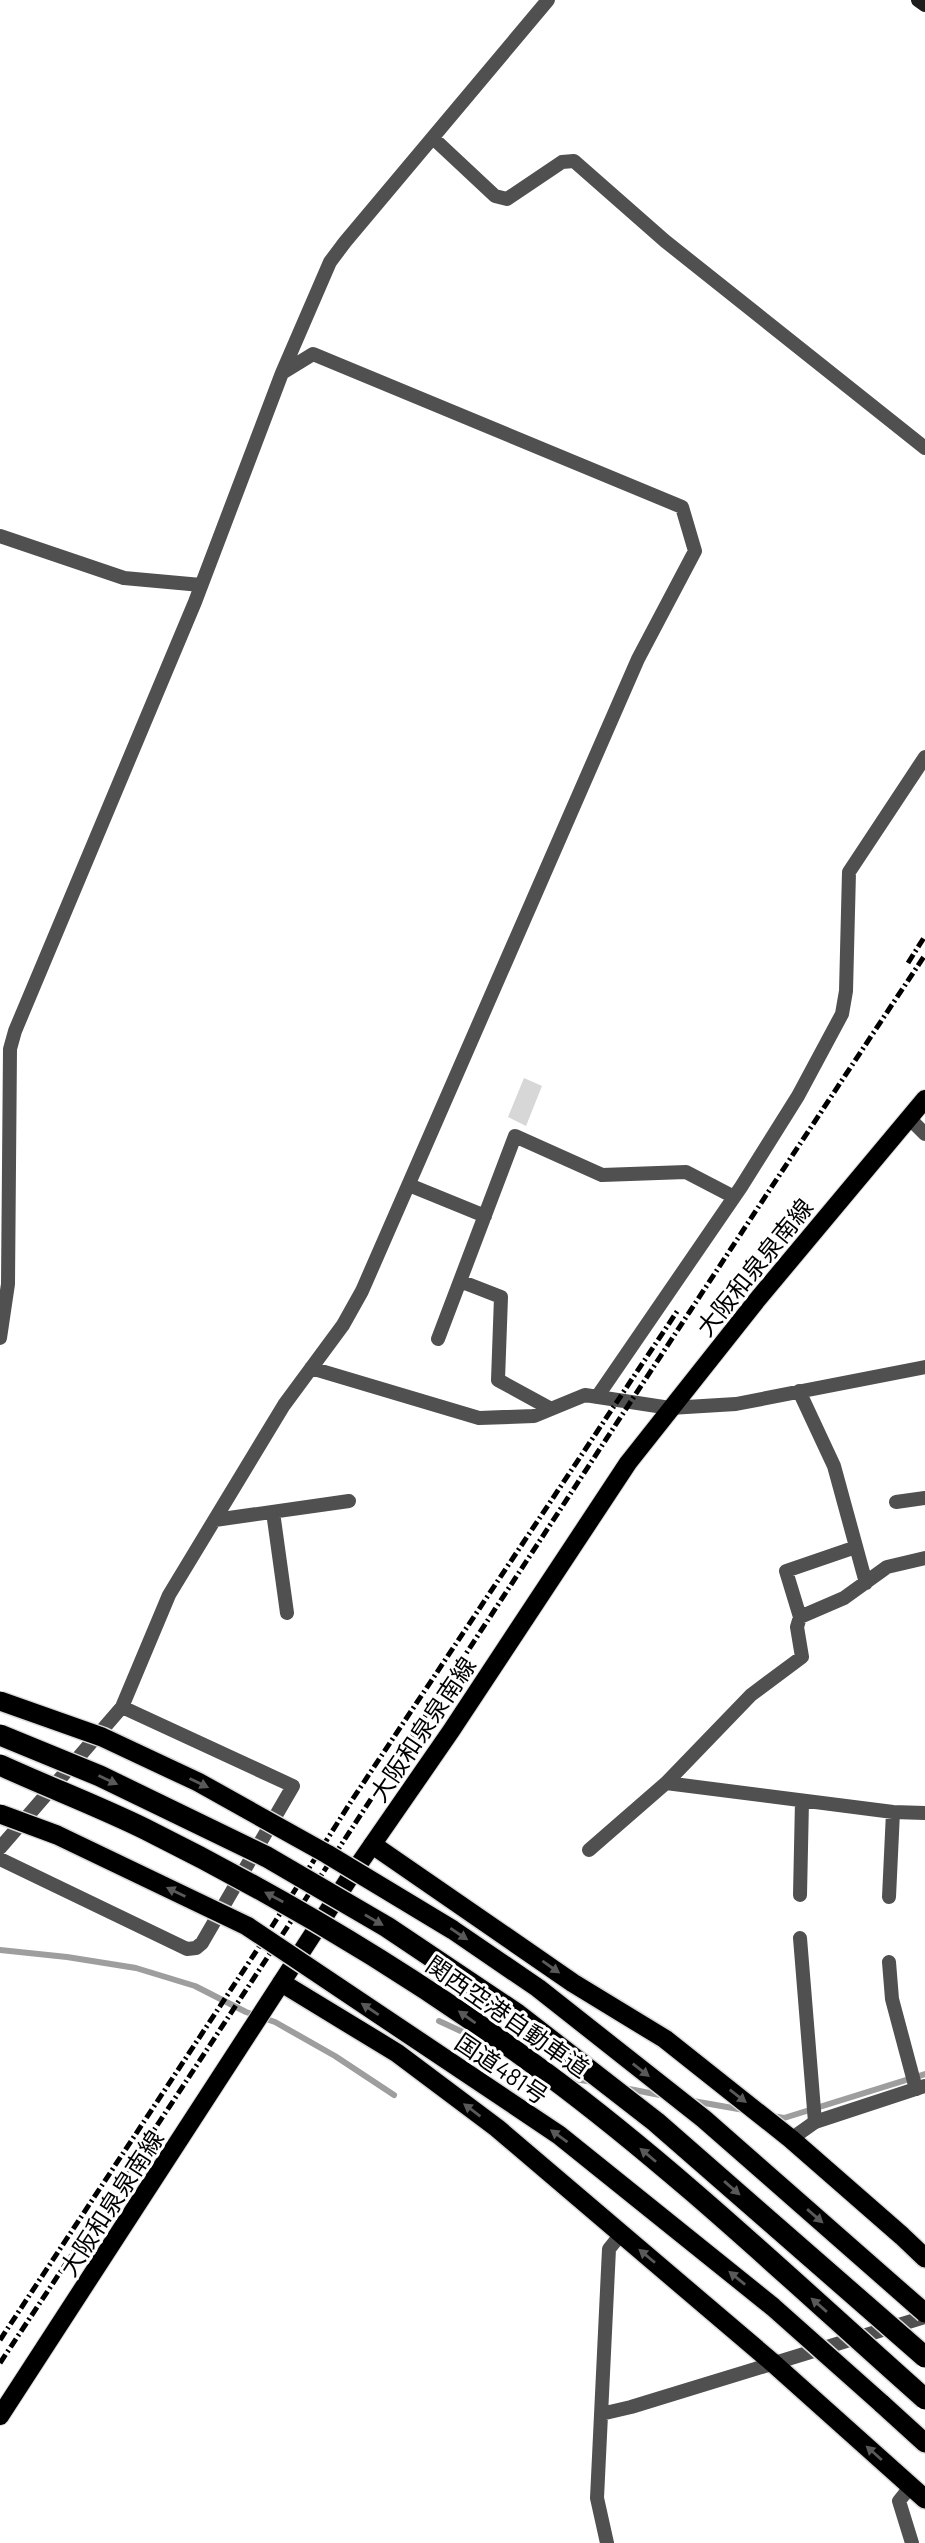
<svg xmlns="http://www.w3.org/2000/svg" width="925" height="2543" viewBox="0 0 925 2543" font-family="Barlow,'Noto Sans JP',sans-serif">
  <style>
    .green { fill: #d7d7d7 }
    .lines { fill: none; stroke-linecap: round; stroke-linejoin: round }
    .stream { stroke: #9e9e9e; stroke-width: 6 }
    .primary-casing { stroke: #dbdbdb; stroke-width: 20 }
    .trunk-casing { stroke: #dbdbdb; stroke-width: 22 }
    .minor { stroke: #505050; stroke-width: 14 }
    .tertiary { stroke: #505050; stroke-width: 14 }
    .secondary { stroke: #1d1d1d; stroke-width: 14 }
    .primary { stroke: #000; stroke-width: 18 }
    .trunk { stroke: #000; stroke-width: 19 }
    .rail { stroke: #000; stroke-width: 5; stroke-dasharray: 10 3.5 2 3.5; stroke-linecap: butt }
    .trunk-bridge-casing { stroke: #dbdbdb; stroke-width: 22; stroke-linecap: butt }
    .motorway-bridge-casing { stroke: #dbdbdb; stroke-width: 24; stroke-linecap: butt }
    .trunk-bridge { stroke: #000; stroke-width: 19 }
    .motorway-bridge { stroke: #000; stroke-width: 21 }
    .oneway { fill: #595959 }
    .labels { text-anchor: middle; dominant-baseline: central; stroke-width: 6; stroke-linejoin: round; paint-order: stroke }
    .street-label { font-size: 24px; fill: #000; stroke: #fff }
  </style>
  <rect width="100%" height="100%" fill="#fff"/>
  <path class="green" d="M524 1078 542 1086 526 1126 508 1117Z"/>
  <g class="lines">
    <path class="stream" d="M0 1950 67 1957 136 1968 195 1986 246 2012 275 2022 335 2056 394 2095
      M439 2021 491 2045
      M562 2077 593 2082
      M624 2088 665 2096
      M693 2101 744 2110
      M772 2116 784 2118 925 2074"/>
    <g class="primary-casing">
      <path id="primary" d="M0 2416 350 1877 451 1731 628 1463 757 1300 925 1099"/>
    </g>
    <g class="trunk-casing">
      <path id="trunk" d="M373 1845 573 1983 665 2039 791 2139 902 2236 925 2258
        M282 1983 397 2053 497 2128 773 2363 925 2499
        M881 2403 925 2443"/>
    </g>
    <path class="minor" d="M433 138 495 196 507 199 562 162 574 161 665 241 925 448
      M282 373 330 262 345 242 548 0
      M0 536 124 578 201 585
      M909 1118 925 1134
      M409 1185 485 1216
      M460 1281 501 1297 498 1380 551 1409
      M0 1338 8 1284 10 1049 15 1031 195 602 282 373 313 354 682 507 695 551 638 659 362 1291 343 1325 284 1405 169 1595 122 1707 0 1848
      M438 1339 515 1136 602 1175 686 1172 734 1197
      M311 1368 479 1418 534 1416 585 1395 670 1408 736 1404 925 1367
      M799 1391 834 1466 866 1583
      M597 1397 741 1187 798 1096 842 1014 846 991 849 872 925 757
      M896 1502 925 1498
      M273 1512 287 1613
      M215 1520 349 1501
      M800 1617 844 1598 887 1567 925 1558
      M666 1783 893 1812 925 1813
      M589 1850 666 1783 751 1695 802 1657 797 1627 800 1617 786 1571 856 1547
      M0 1859 187 1949 196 1948 202 1943 293 1786 122 1707
      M800 1895 802 1801
      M889 1897 893 1812
      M800 1938 815 2122
      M889 1962 892 1999 916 2089
      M601 2414 631 2407 925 2317
      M911 2486 899 2501 912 2543
      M607 2543 597 2498 609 2249 621 2234"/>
    <path class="tertiary" d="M791 2139 815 2122 925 2086"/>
    <path class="secondary" d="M918 0 925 5"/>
    <use href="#primary" class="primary"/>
    <use href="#trunk" class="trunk"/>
    <path class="rail" d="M908 963 925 936
      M0 2340 259 1947 352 1800 678 1310
      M0 2363C311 1895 614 1423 925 955"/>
    <g class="trunk-bridge-casing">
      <path id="trunk-bridge" d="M0 1701 102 1737 198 1782 327 1854 453 1930 538 1988 704 2119 925 2313
        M0 1814 57 1835 247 1926 559 2135 773 2307 881 2403"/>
    </g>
    <g class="motorway-bridge-casing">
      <path id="motorway-bridge" d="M0 1735 100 1776 267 1857 387 1927 517 2014 656 2122 925 2357
        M0 1765C48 1787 98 1806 145 1829 286 1899 421 1980 547 2074 679 2172 802 2290 925 2399"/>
    </g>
    <use href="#trunk-bridge" class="trunk-bridge"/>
    <use href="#motorway-bridge" class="motorway-bridge"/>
  </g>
  <defs><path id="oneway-solid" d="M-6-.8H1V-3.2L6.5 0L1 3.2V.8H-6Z" transform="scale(1.75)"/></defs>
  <g class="oneway">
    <use href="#oneway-solid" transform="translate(108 1780) rotate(25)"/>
    <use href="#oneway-solid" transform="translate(199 1783) rotate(26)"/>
    <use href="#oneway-solid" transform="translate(176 1892) rotate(-154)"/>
    <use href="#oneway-solid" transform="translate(274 1897) rotate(-152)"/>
    <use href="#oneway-solid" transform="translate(374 1920) rotate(30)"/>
    <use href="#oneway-solid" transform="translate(459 1934) rotate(34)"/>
    <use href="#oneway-solid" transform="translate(551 1967) rotate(35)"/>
    <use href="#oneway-solid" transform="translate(370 2009) rotate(-146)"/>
    <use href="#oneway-solid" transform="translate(467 2017) rotate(-145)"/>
    <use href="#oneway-solid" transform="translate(641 2070) rotate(38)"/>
    <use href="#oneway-solid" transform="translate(738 2096) rotate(38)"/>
    <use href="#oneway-solid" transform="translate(472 2110) rotate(-143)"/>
    <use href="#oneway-solid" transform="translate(559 2136) rotate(-144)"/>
    <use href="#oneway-solid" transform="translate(648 2155) rotate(-140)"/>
    <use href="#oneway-solid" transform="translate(732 2188) rotate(41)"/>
    <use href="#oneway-solid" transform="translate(815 2216) rotate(41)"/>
    <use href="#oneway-solid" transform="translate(647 2256) rotate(-140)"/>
    <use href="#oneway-solid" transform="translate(737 2278) rotate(-141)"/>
    <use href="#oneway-solid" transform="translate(819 2305) rotate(-139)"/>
    <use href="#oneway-solid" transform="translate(874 2453) rotate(-138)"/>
  </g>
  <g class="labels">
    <g class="street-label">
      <text transform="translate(754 1267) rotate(-51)">大阪和泉泉南線</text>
      <text transform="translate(422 1729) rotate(-56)">大阪和泉泉南線</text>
      <text transform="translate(508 2016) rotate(35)">関西空港自動車道</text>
      <text transform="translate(502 2068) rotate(34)">国道481号</text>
      <text transform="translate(111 2203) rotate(-57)">大阪和泉泉南線</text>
    </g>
  </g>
</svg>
